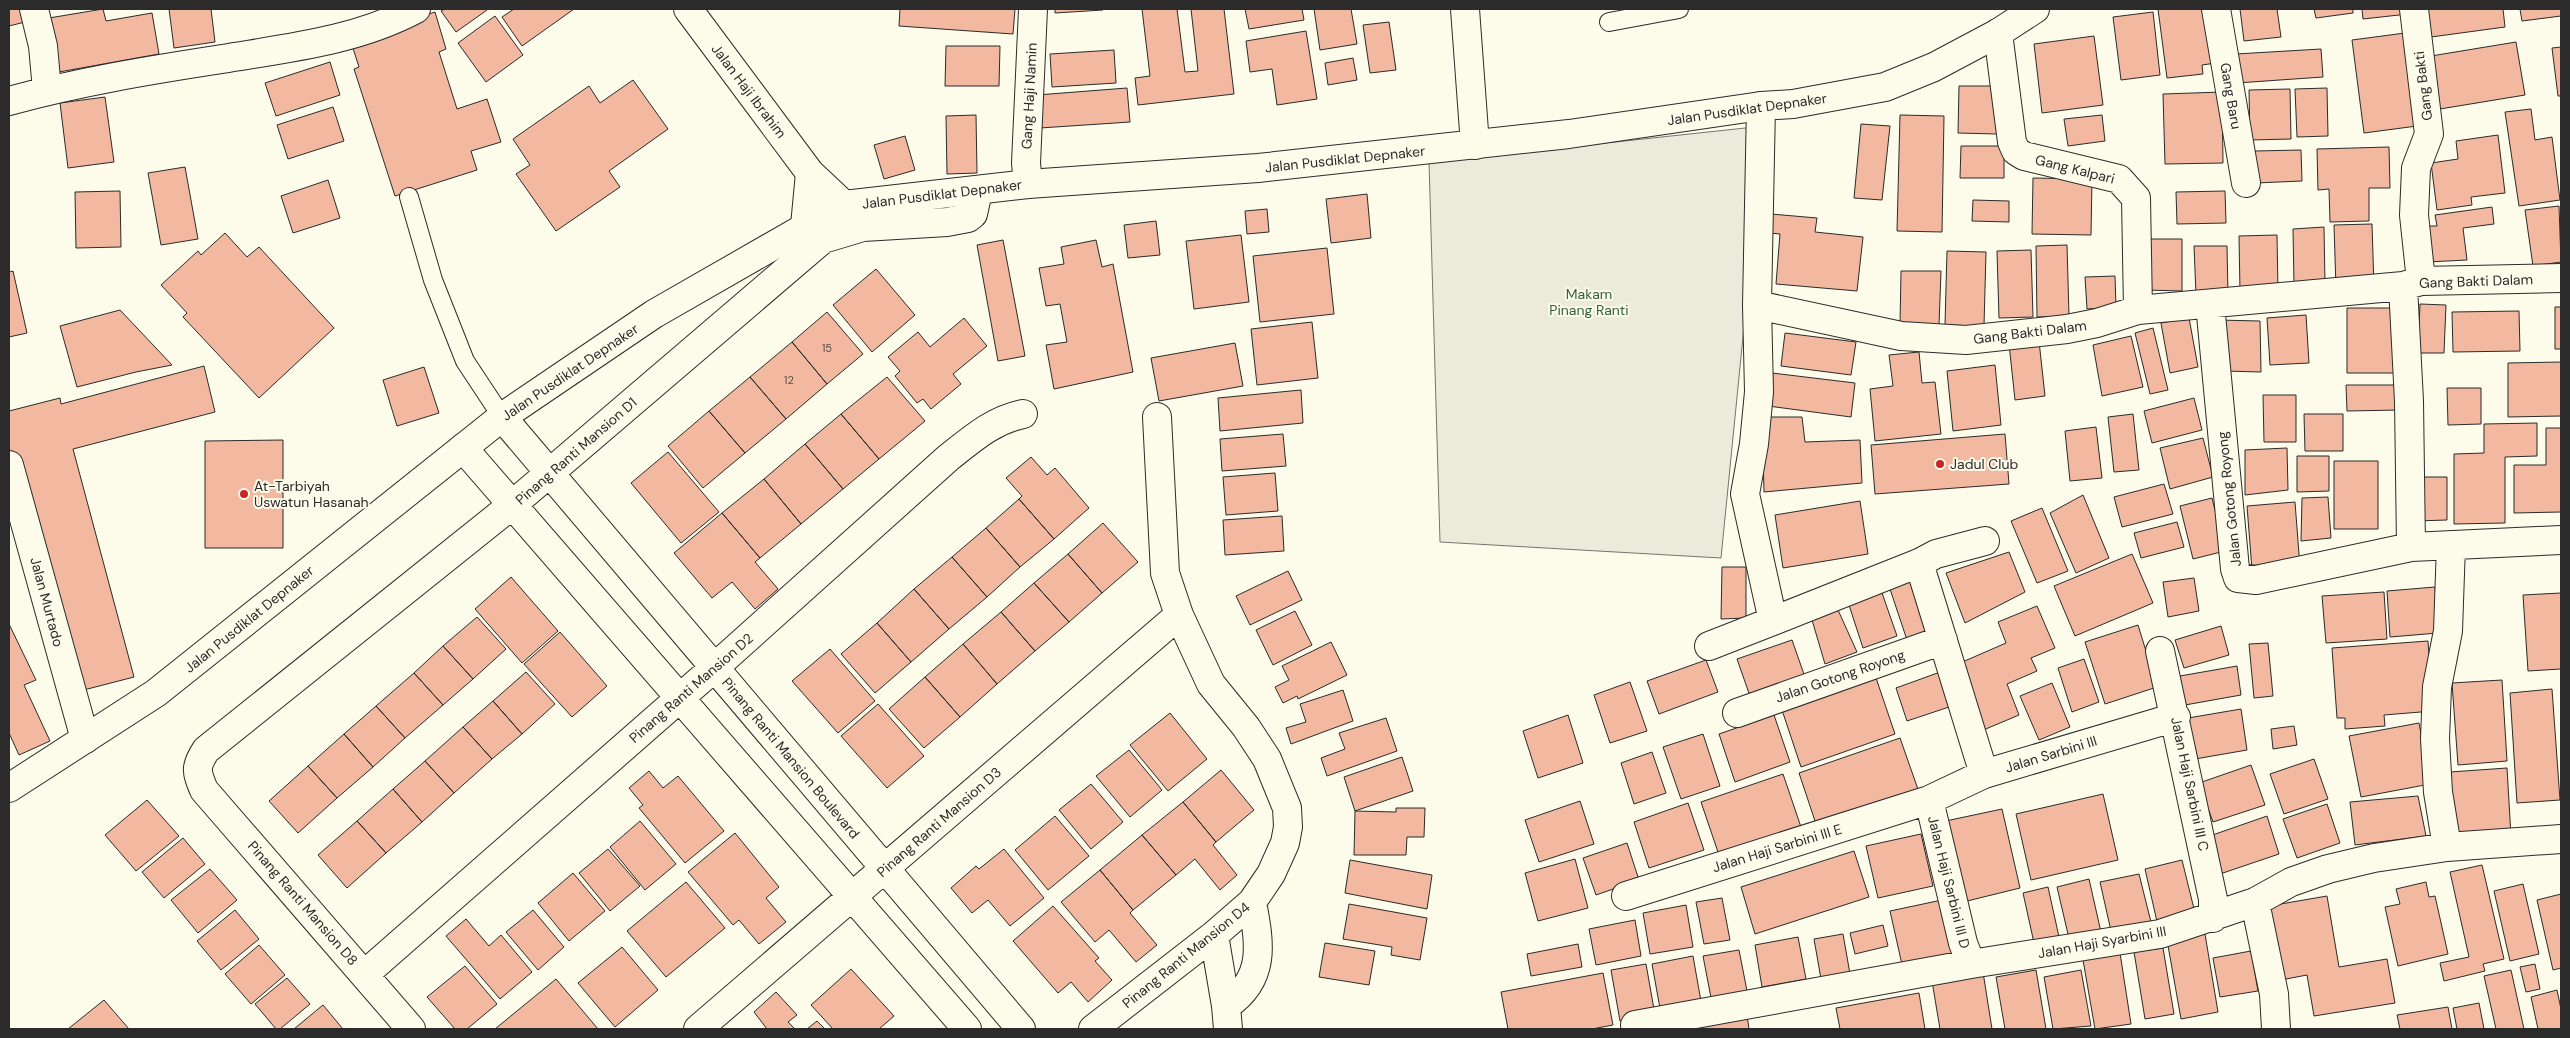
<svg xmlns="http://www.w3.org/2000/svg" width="2570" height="1038" viewBox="0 0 2570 1038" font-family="'DM Sans',sans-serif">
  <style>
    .green { fill: #ecebdb; stroke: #74746e }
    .building { fill: #f2b8a0; stroke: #2b2b2b }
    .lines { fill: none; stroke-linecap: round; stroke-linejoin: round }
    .lane-casing { stroke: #2b2b2b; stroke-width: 20 }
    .street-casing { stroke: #2b2b2b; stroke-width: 30 }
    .secondary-casing { stroke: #2b2b2b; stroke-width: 30 }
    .lane { stroke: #fdfbea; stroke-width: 18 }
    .street { stroke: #fdfbea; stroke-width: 28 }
    .secondary { stroke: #fdfbea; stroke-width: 28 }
    .poi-dot { fill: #c62828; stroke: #fdfbea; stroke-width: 2 }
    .labels { text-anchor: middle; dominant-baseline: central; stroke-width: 4; stroke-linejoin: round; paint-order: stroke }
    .number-label { font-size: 11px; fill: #5d4e48 }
    .street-label { font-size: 14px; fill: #2b2b2b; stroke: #fdfbea }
    .park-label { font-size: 14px; fill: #34623c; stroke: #fdfbea }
    .poi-label { font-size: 14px; fill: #2b2b2b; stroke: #fdfbea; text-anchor: start }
  </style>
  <rect width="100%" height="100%" fill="#fdfbea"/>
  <path class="green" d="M1764 126 1721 558 1440 542 1429 162Z"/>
  <path class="building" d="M9 9H21L25 22 9 26Z
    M103 9 106 21 152 13 159 54 59 72 49 18Z
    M169 9H211L215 42 174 48Z
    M445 9H486L487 10 456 32 441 11Z
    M514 9H574L522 46 502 17Z
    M900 9H1015L1013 34 899 26Z
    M1055 9H1103V10L1055 13Z
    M1142 9H1177L1185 72 1198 71 1191 9H1224L1234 94 1138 105 1135 78 1150 76Z
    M1245 9H1302L1304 20 1249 29Z
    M1314 9H1351L1357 44 1320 50Z
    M2158 9H2212L2216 63 2202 65 2203 74 2167 78Z
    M2240 9H2277L2281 37 2244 41Z
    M2314 9H2353V13L2316 18Z
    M2362 9H2407L2408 14 2363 19Z
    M2427 9H2503L2505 27 2431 37Z
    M2520 9H2561V16L2522 21Z
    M435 12 446 49 439 52 457 109 487 99 501 142 471 151 477 170 395 196 354 69 359 67 350 39Z
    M2153 12 2160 75 2121 80 2113 17Z
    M495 16 523 55 486 82 458 43Z
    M1389 22 1396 70 1370 73 1363 25Z
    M1306 31 1317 99 1277 105 1272 69 1250 72 1246 41Z
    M2405 33 2417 126 2364 133 2352 40Z
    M2094 36 2103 105 2042 113 2034 44Z
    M2516 42 2525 95 2440 109 2431 56Z
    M946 46H1000L999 86H945Z
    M2561 47V96H2558L2552 48Z
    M2321 49 2323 77 2237 83 2236 54Z
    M1114 50 1116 83 1052 87 1050 54Z
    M1353 58 1357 80 1328 85 1325 63Z
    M330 62 340 95 276 116 265 83Z
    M633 80 668 129 609 171 620 187 556 231 516 174 530 165 513 139 589 86 600 103Z
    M1959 86H1999L1997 134 1958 133Z
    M1127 88 1130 122 1040 128 1037 95Z
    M2327 88 2328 136 2297 137 2295 89Z
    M2290 89 2291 139 2250 140 2249 90Z
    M2222 92 2223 163 2165 164 2163 94Z
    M105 97 114 162 68 168 60 103Z
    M333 107 344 141 288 159 277 125Z
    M2531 109 2535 140 2552 137 2560 200 2519 206 2505 112Z
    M976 115 977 173 947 174 946 116Z
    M1900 115 1944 116 1942 232 1897 231Z
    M2102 115 2105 141 2068 146 2064 119Z
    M1861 124 1890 126 1882 200 1854 198Z
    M2498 135 2505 193 2471 197 2472 205 2437 210 2431 163 2458 159 2456 141Z
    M905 136 915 170 884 179 874 145Z
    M1961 146H2004V178H1960Z
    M2389 147 2390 188H2369V221L2330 222 2329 189 2318 190 2317 149Z
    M2301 150 2302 181 2256 183 2255 151Z
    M185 167 198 239 161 245 148 173Z
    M2033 178 2092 179 2091 235 2032 234Z
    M328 180 340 218 293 233 281 196Z
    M120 191 121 247 76 248 75 192Z
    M2225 191 2226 223 2177 224 2176 192Z
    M1367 194 1371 238 1331 243 1326 199Z
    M1973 200 2009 201V222L1972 221Z
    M2559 206 2561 262 2533 266 2525 210Z
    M2492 207 2494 224 2463 228 2467 260 2427 262 2423 226H2437L2435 215Z
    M1267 209 1269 232 1247 234 1245 211Z
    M1771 214 1817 218 1815 232 1863 237 1857 291 1776 284 1780 234 1770 233Z
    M1156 221 1160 255 1128 258 1124 225Z
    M2372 224 2374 287 2336 288 2334 225Z
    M2324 227 2325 284 2294 285 2293 229Z
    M225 233 247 257 259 247 334 328 259 398 183 317 187 313 161 285 198 251 201 255Z
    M1241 235 1249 302 1194 309 1186 241Z
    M2277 235 2278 291 2240 292 2239 236Z
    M2147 239H2182V291L2146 290Z
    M1003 240 1025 356 998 361 977 245Z
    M1096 240 1102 267 1113 264 1133 372 1054 389 1046 345 1067 342 1060 304 1046 306 1039 268 1064 264 1061 247Z
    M2067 245 2069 316 2037 317 2036 246Z
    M2194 246H2227L2228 294 2196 295Z
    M1327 248 1334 314 1260 322 1253 256Z
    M2031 250 2033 317 1999 318 1997 251Z
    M1947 251 1986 252 1984 326 1945 325Z
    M876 269 915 315 872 352 833 305Z
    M13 271 27 333 9 337V272Z
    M1901 271H1941L1939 325 1900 324Z
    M2115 276 2116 307 2087 309 2085 277Z
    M2420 304 2446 305 2444 353H2418Z
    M2555 307H2561V349H2555Z
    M2347 308H2393L2394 373H2347Z
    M120 310 172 365 136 372 77 387 60 326Z
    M2519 311 2520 351 2453 352 2452 312Z
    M827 312 863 354 827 384 792 342Z
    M2306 315 2309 363 2270 365 2267 318Z
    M964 318 987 346 953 374 961 384 931 409 923 399 917 403 895 376 900 371 888 357 918 332 930 347Z
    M2189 318 2198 367 2170 373 2161 323Z
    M2217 320 2260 321 2261 372 2224 371Z
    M1312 322 1318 378 1257 385 1251 329Z
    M2153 328 2168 390 2150 394 2135 333Z
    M1785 333 1856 342 1851 375 1781 366Z
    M2131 336 2143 387 2102 396 2093 345Z
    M2039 341 2045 396 2015 400 2009 344Z
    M792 342 827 384 786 419 750 377Z
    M1235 343 1243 386 1159 401 1151 358Z
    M1919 352 1922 383 1935 382 1941 434 1875 441 1870 389 1893 386 1889 355Z
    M2561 362V416L2508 417V363Z
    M1995 365 2001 425 1953 431 1947 371Z
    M204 366 215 412 73 449 134 677 72 693 9 451V411L60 398 61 404Z
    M424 367 439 413 397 426 383 380Z
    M1772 373 1855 383 1851 417 1768 406Z
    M750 377 786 419 745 453 709 411Z
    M887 377 925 421 879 459 841 414Z
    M2346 385H2400L2399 410 2347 411Z
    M2447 388H2481V424L2448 425Z
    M1301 390 1303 423 1220 431 1218 398Z
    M2263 395H2296V442H2264Z
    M2194 398 2202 430 2152 443 2144 411Z
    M709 411 745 453 703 488 668 446Z
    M841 414 879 459 843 489 805 444Z
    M2133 414 2139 470 2114 472 2108 417Z
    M2304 414H2343V451H2305Z
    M1762 417H1802L1805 442 1860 440 1862 483 1764 492Z
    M2537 423V456L2505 457V523L2454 524V454L2484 453V424Z
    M2096 427 2102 478 2070 481 2065 431Z
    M2546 428H2561V512L2514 513V465H2546Z
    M1283 434 1286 466 1222 471 1220 439Z
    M2005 434 2009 484 1875 494 1871 445Z
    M2203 438 2213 477 2170 489 2160 448Z
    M283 440V548H205V441Z
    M805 444 843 489 801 524 764 479Z
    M2287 448 2288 490 2245 495V450Z
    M668 452 719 512 681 543 631 483Z
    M2297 456H2329V491L2297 492Z
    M1031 457 1047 475 1055 468 1089 508 1054 539 1019 499 1022 496 1006 478Z
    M2334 461H2378V529H2334Z
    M1275 473 1278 511 1226 515 1223 477Z
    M2415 477H2447V520L2416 521Z
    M764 479 801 524 760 558 722 513Z
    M2164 484 2173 514 2122 527 2114 497Z
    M2083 495 2109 558 2076 573 2050 513Z
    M2328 497 2331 538 2301 541 2302 498Z
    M2212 498 2225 551 2193 559 2180 506Z
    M1019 499 1054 539 1020 567 986 528Z
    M1860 501 1868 554 1783 568 1775 515Z
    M2295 502 2300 567 2252 570 2247 506Z
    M2042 508 2068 571 2037 583 2011 521Z
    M722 513 760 558 755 562 778 589 755 609 732 582 712 598 674 553Z
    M1282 516 1284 551 1225 555 1223 520Z
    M2177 522 2184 547 2141 558 2134 533Z
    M1103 523 1138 562 1102 593 1068 554Z
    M986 528 1020 567 987 597 952 557Z
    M2009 552 2025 592 1965 623 1946 573Z
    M1068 554 1102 593 1069 622 1034 583Z
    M2132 554 2153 603 2075 636 2054 586Z
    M952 557 987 597 949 629 914 589Z
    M1722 567H1746V618L1721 619Z
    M1288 571 1302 600 1250 625 1236 596Z
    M1911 575 1932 638 1909 646 1888 583Z
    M511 577 558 631 522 663 475 609Z
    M2194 578 2199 611 2168 617 2163 582Z
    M1034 583 1069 622 1035 651 1001 612Z
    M2435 587 2438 633 2390 637 2387 591Z
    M914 589 949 629 911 662 877 623Z
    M1881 590 1897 636 1863 648 1848 602Z
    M2384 592 2387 639 2326 643 2322 596Z
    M2561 593V669L2528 671 2523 595Z
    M2037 606 2055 648 2031 658 2037 671 2007 684 2019 715 1981 731 1960 663 2006 643 1998 622Z
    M1838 610 1857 652 1825 664 1812 620Z
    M1295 611 1312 645 1273 665 1256 630Z
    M1001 612 1035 651 997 684 963 644Z
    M477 617 506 649 473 679 443 646Z
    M877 623 911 662 875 693 841 654Z
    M9 624 36 680 24 685 50 741 19 755 9 733Z
    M2138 625 2157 687 2105 704 2085 642Z
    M2221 626 2229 655 2184 668 2175 640Z
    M560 632 607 686 572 717 524 664Z
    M1792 640 1806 680 1751 699 1737 659Z
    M2428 641 2433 711 2384 715 2385 726 2345 729V718H2337L2332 648Z
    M1331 642 1347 675 1298 699 1297 696 1283 703 1275 687 1289 680 1282 666Z
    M2268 643 2273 696 2254 698 2249 644Z
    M963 644 997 684 960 717 925 677Z
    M443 646 473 679 443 705 414 673Z
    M830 649 875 701 838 733 792 681Z
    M2084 659 2099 702 2072 712 2058 668Z
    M1706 660 1718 692 1659 714 1647 681Z
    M2237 666 2241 695 2185 705 2180 676Z
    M1943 671 1955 705 1907 721 1896 688Z
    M526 672 555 704 522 734 493 701Z
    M414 673 443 705 405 738 376 706Z
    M1875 675 1895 734 1801 767 1781 707Z
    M925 677 960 717 924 748 889 709Z
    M2502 680 2507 761 2458 765 2452 683Z
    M1630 682 1647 731 1610 743 1594 695Z
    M2052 683 2070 727 2039 740 2020 696Z
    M2552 689 2560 800 2517 803 2510 693Z
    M1343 690 1353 721 1291 744 1286 728 1306 722 1300 704Z
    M493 701 522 734 492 759 463 727Z
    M878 704 924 756 887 788 841 736Z
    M376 706 405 738 373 767 344 734Z
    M2241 709 2247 750 2195 759 2188 718Z
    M1170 713 1207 759 1168 791 1130 745Z
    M1568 715 1583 763 1538 778 1523 731Z
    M1774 715 1790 762 1735 782 1719 734Z
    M1386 718 1397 751 1327 776 1321 758 1345 749 1339 733Z
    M2419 723 2430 784 2361 797 2349 736Z
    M2294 726 2297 745 2273 749 2271 729Z
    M463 727 492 759 454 793 425 761Z
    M344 734 373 767 337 798 308 766Z
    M1703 734 1720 786 1681 799 1663 747Z
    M1900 738 1920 795 1818 830 1799 773Z
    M1129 750 1162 790 1130 817 1096 776Z
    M1652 752 1666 793 1634 804 1621 763Z
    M1402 757 1413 791 1355 811 1344 777Z
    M2314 759 2328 799 2284 814 2270 774Z
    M425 761 454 793 422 822 393 789Z
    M2251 765 2265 805 2213 822 2199 783Z
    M308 766 337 798 298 833 269 801Z
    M2507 768 2511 836 2455 840 2450 772Z
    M1221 770 1254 810 1216 842 1183 802Z
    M649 771 663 788 678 776 724 831 685 863 639 808 643 805 629 788Z
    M1783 774 1802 830 1720 858 1701 802Z
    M1091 784 1123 822 1091 849 1059 810Z
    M393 789 422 822 386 853 357 821Z
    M2103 794 2118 860 2031 880 2016 814Z
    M2418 796 2426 836 2355 845 2350 802Z
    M147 800 179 836 136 871 105 835Z
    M1580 801 1594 844 1539 862 1525 820Z
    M1183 802 1216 842 1213 845 1237 875 1220 890 1195 859 1176 875 1142 835Z
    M1688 803 1704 850 1649 868 1634 822Z
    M2327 804 2340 843 2297 858 2283 819Z
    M1396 808H1425L1424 837H1407L1406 855H1354L1355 811 1396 812Z
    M2002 809 2020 888 1959 903 1941 822Z
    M1055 816 1089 856 1048 890 1015 850Z
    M2267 816 2279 854 2217 875 2204 838Z
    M357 821 386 853 347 888 318 855Z
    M640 821 676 864 645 890 610 847Z
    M735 833 779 887 766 898 786 922 759 944 739 920 733 925 688 872Z
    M1921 834 1933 886 1878 898 1866 846Z
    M1142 835 1176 875 1133 910 1100 870Z
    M183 838 205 864 164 898 142 872Z
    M1627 843 1639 880 1596 895 1583 858Z
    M608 849 640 886 610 911 579 873Z
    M1004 849 1044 898 1010 926 988 900 972 913 951 888 976 866 979 869Z
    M1854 851 1869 897 1755 934 1741 887Z
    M1575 859 1588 908 1538 921 1525 873Z
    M1350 860 1432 875 1427 909 1345 893Z
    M2182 860 2196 917 2158 926 2145 869Z
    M2482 865 2504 959 2483 964 2485 971 2444 981 2440 963 2469 957 2450 872Z
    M210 869 237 900 198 933 171 900Z
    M1100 870 1133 910 1130 913 1157 945 1136 962 1109 930 1095 942 1061 902Z
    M573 873 605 911 569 941 538 903Z
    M2139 874 2151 922 2111 931 2100 882Z
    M2089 879 2103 941 2071 947 2057 887Z
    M686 882 725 928 666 977 627 931Z
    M2426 882 2429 897 2435 896 2448 954 2398 966 2385 907 2400 904 2396 889Z
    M2523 884 2539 954 2510 961 2494 891Z
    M2048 887 2061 946 2036 952 2023 893Z
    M2561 894V968L2553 970 2537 900Z
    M2327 896 2339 967 2387 959 2395 1003 2314 1016 2307 975 2281 980 2269 906Z
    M1722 898 1730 940 1704 944 1696 902Z
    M1942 900 1955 957 1903 969 1890 911Z
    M1349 904 1427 918 1420 960 1391 955 1392 947 1343 939Z
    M1686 905 1693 947 1650 954 1643 913Z
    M1053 906 1099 958 1095 961 1112 980 1088 1002 1071 982 1058 993 1013 941Z
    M235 910 259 939 221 970 197 941Z
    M533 910 564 947 538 970 506 932Z
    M466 919 489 946 501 935 532 972 500 999 446 936Z
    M1635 920 1641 956 1596 965 1589 929Z
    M1883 925 1888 946 1855 954 1850 933Z
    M1843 934 1850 974 1821 979 1814 939Z
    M2205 934 2218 1012 2181 1019 2167 940Z
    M1798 937 1806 979 1762 987 1755 945Z
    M1325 943 1375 951 1369 985 1319 977Z
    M1578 944 1582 967 1531 976 1527 954Z
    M259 945 285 975 251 1004 225 974Z
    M622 947 658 990 615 1027 578 983Z
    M2163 948 2174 1014 2145 1019 2134 952Z
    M1739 950 1748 996 1712 1003 1703 956Z
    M2251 951 2258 991 2220 997 2213 958Z
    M2120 953 2131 1024 2095 1029 2083 960Z
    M1693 956 1702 1007 1661 1014 1652 964Z
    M1646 964 1655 1015 1620 1021 1611 970Z
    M2535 964 2540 989 2526 992 2520 967Z
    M465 966 497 1004 467 1029H455L427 997Z
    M851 969 894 1016 879 1029H833L811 1005Z
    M2036 970 2046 1029H2005L1996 977Z
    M2081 970 2091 1026 2053 1029 2044 977Z
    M2511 970 2524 1029H2496L2484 976Z
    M1983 972 1992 1029H1940L1932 981Z
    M1603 973 1613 1025 1592 1029H1508L1501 992Z
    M287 978 310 1004 280 1029H276L255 1004Z
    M556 979 598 1029H495Z
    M2557 990 2561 1009V1029H2538L2531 997Z
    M776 992 797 1015 788 1022 795 1029H767L754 1012Z
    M1919 993 1925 1029H1840L1836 1008Z
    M104 1000 129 1029H68Z
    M2479 1003 2484 1029H2457L2453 1008Z
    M323 1005 343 1029H294Z
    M2448 1007 2452 1029H2400L2397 1015Z
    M1747 1015 1749 1029H1700L1699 1023Z
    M817 1021 825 1029H807Z"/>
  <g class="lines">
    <g class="lane-casing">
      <path id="lane" d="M1609 22 1679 9
        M409 197 433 280 465 361 502 417"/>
    </g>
    <g class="street-casing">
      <path id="street" d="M34 9 43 46 47 90
        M688 9 810 173 844 205
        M1465 9 1475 145
        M2216 9 2246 183
        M2414 9 2429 134 2416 168 2414 215 2421 281
        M1998 33 2012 142 2016 151 2024 156 2119 179 2136 198 2138 310
        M9 101C78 82 150 70 222 59 288 48 356 41 416 9
        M1761 106 1757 305 1759 392 1754 444 1745 494 1773 621 1919 563 1936 554 1985 541
        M1028 184 1026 163 1033 9
        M805 226 810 173
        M2403 286 2409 401 2411 547
        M2210 304 2235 569 2238 578 2256 580 2411 547 2561 540
        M1757 305 1901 336 1966 340 2067 329 2097 323 2138 310 2403 286 2421 281 2561 278
        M502 417 1021 1029
        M463 448 967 1029
        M9 465 85 739
        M1919 563 1984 774
        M1709 646 1773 621
        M2160 651 2213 899V918
        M1737 713 1943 640
        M1929 800 1963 943 1971 964
        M2447 847 2438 792 2435 739 2437 687 2448 631 2451 545
        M1626 896 1929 800 1984 774 2176 717
        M2255 902 2274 994 2276 1029
        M1214 935 1226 1006 1228 1029
        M365 974 714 668 948 458C972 439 993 420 1023 414
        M1226 1006C1266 979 1260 944 1252 902
        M1635 1025 1971 964 2160 934 2255 902 2291 882 2328 869 2374 858 2447 847 2561 839
        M411 1029 204 790C196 771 195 767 206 750L512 505 823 239 863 227 947 222 968 218 973 214 978 191
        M698 1029 1179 615
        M1093 1029 1214 935 1252 902 1271 874 1285 843 1288 827 1287 808 1267 759 1246 727 1211 684 1179 615 1165 573 1157 417"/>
    </g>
    <g class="secondary-casing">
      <path id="secondary" d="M9 788 156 693 502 417 654 314 844 205 1028 184 1258 168 1569 134 1761 106 1793 104 1885 87 1934 67 1998 33 2035 9"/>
    </g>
    <use href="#lane" class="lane"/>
    <use href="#street" class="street"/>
    <use href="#secondary" class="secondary"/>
  </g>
  <g class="poi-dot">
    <circle cx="1940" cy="464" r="5"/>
    <circle cx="244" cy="494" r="5"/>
  </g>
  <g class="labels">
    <g class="number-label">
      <text x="827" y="348">15</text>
      <text x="789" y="380">12</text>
    </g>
    <g class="street-label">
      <text transform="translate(2423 86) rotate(-97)">Gang Bakti</text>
      <text transform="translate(749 91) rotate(53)">Jalan Haji Ibrahim</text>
      <text transform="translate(1029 96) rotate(-87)">Gang Haji Namin</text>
      <text transform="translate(2231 96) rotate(80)">Gang Baru</text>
      <text transform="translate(1747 109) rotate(-8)">Jalan Pusdiklat Depnaker</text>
      <text transform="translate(1345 159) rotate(-6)">Jalan Pusdiklat Depnaker</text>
      <text transform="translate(2075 169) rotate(14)">Gang Kalpari</text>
      <text transform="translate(942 194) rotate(-7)">Jalan Pusdiklat Depnaker</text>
      <text transform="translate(2476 281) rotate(-2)">Gang Bakti Dalam</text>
      <text transform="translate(2030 332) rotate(-7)">Gang Bakti Dalam</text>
      <text transform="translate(570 372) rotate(-34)">Jalan Pusdiklat Depnaker</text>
      <text transform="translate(576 451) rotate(-41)">Pinang Ranti Mansion D1</text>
      <text transform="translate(2229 499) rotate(-96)">Jalan Gotong Royong</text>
      <text transform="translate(47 602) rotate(75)">Jalan Murtado</text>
      <text transform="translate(249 619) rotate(-39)">Jalan Pusdiklat Depnaker</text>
      <text transform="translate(1840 676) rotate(-19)">Jalan Gotong Royong</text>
      <text transform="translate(691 688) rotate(-41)">Pinang Ranti Mansion D2</text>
      <text transform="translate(2051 754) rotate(-17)">Jalan Sarbini III</text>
      <text transform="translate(791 758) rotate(50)">Pinang Ranti Mansion Boulevard</text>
      <text transform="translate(2190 784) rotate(78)">Jalan Haji Sarbini III C</text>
      <text transform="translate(939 822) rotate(-41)">Pinang Ranti Mansion D3</text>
      <text transform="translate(1777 848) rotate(-17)">Jalan Haji Sarbini III E</text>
      <text transform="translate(1949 882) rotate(76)">Jalan Haji Sarbini III D</text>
      <text transform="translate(303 903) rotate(49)">Pinang Ranti Mansion D8</text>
      <text transform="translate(2102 942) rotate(-10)">Jalan Haji Syarbini III</text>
      <text transform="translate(1186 955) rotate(-39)">Pinang Ranti Mansion D4</text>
    </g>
    <g class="park-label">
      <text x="1589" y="294">Makam<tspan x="1589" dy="16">Pinang Ranti</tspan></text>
    </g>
    <g class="poi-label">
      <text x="1950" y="464">Jadul Club</text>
      <text x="254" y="486">At-Tarbiyah<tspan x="254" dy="16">Uswatun Hasanah</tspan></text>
    </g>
  </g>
  <rect width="2570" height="1038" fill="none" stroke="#2b2b2b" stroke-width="20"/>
</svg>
